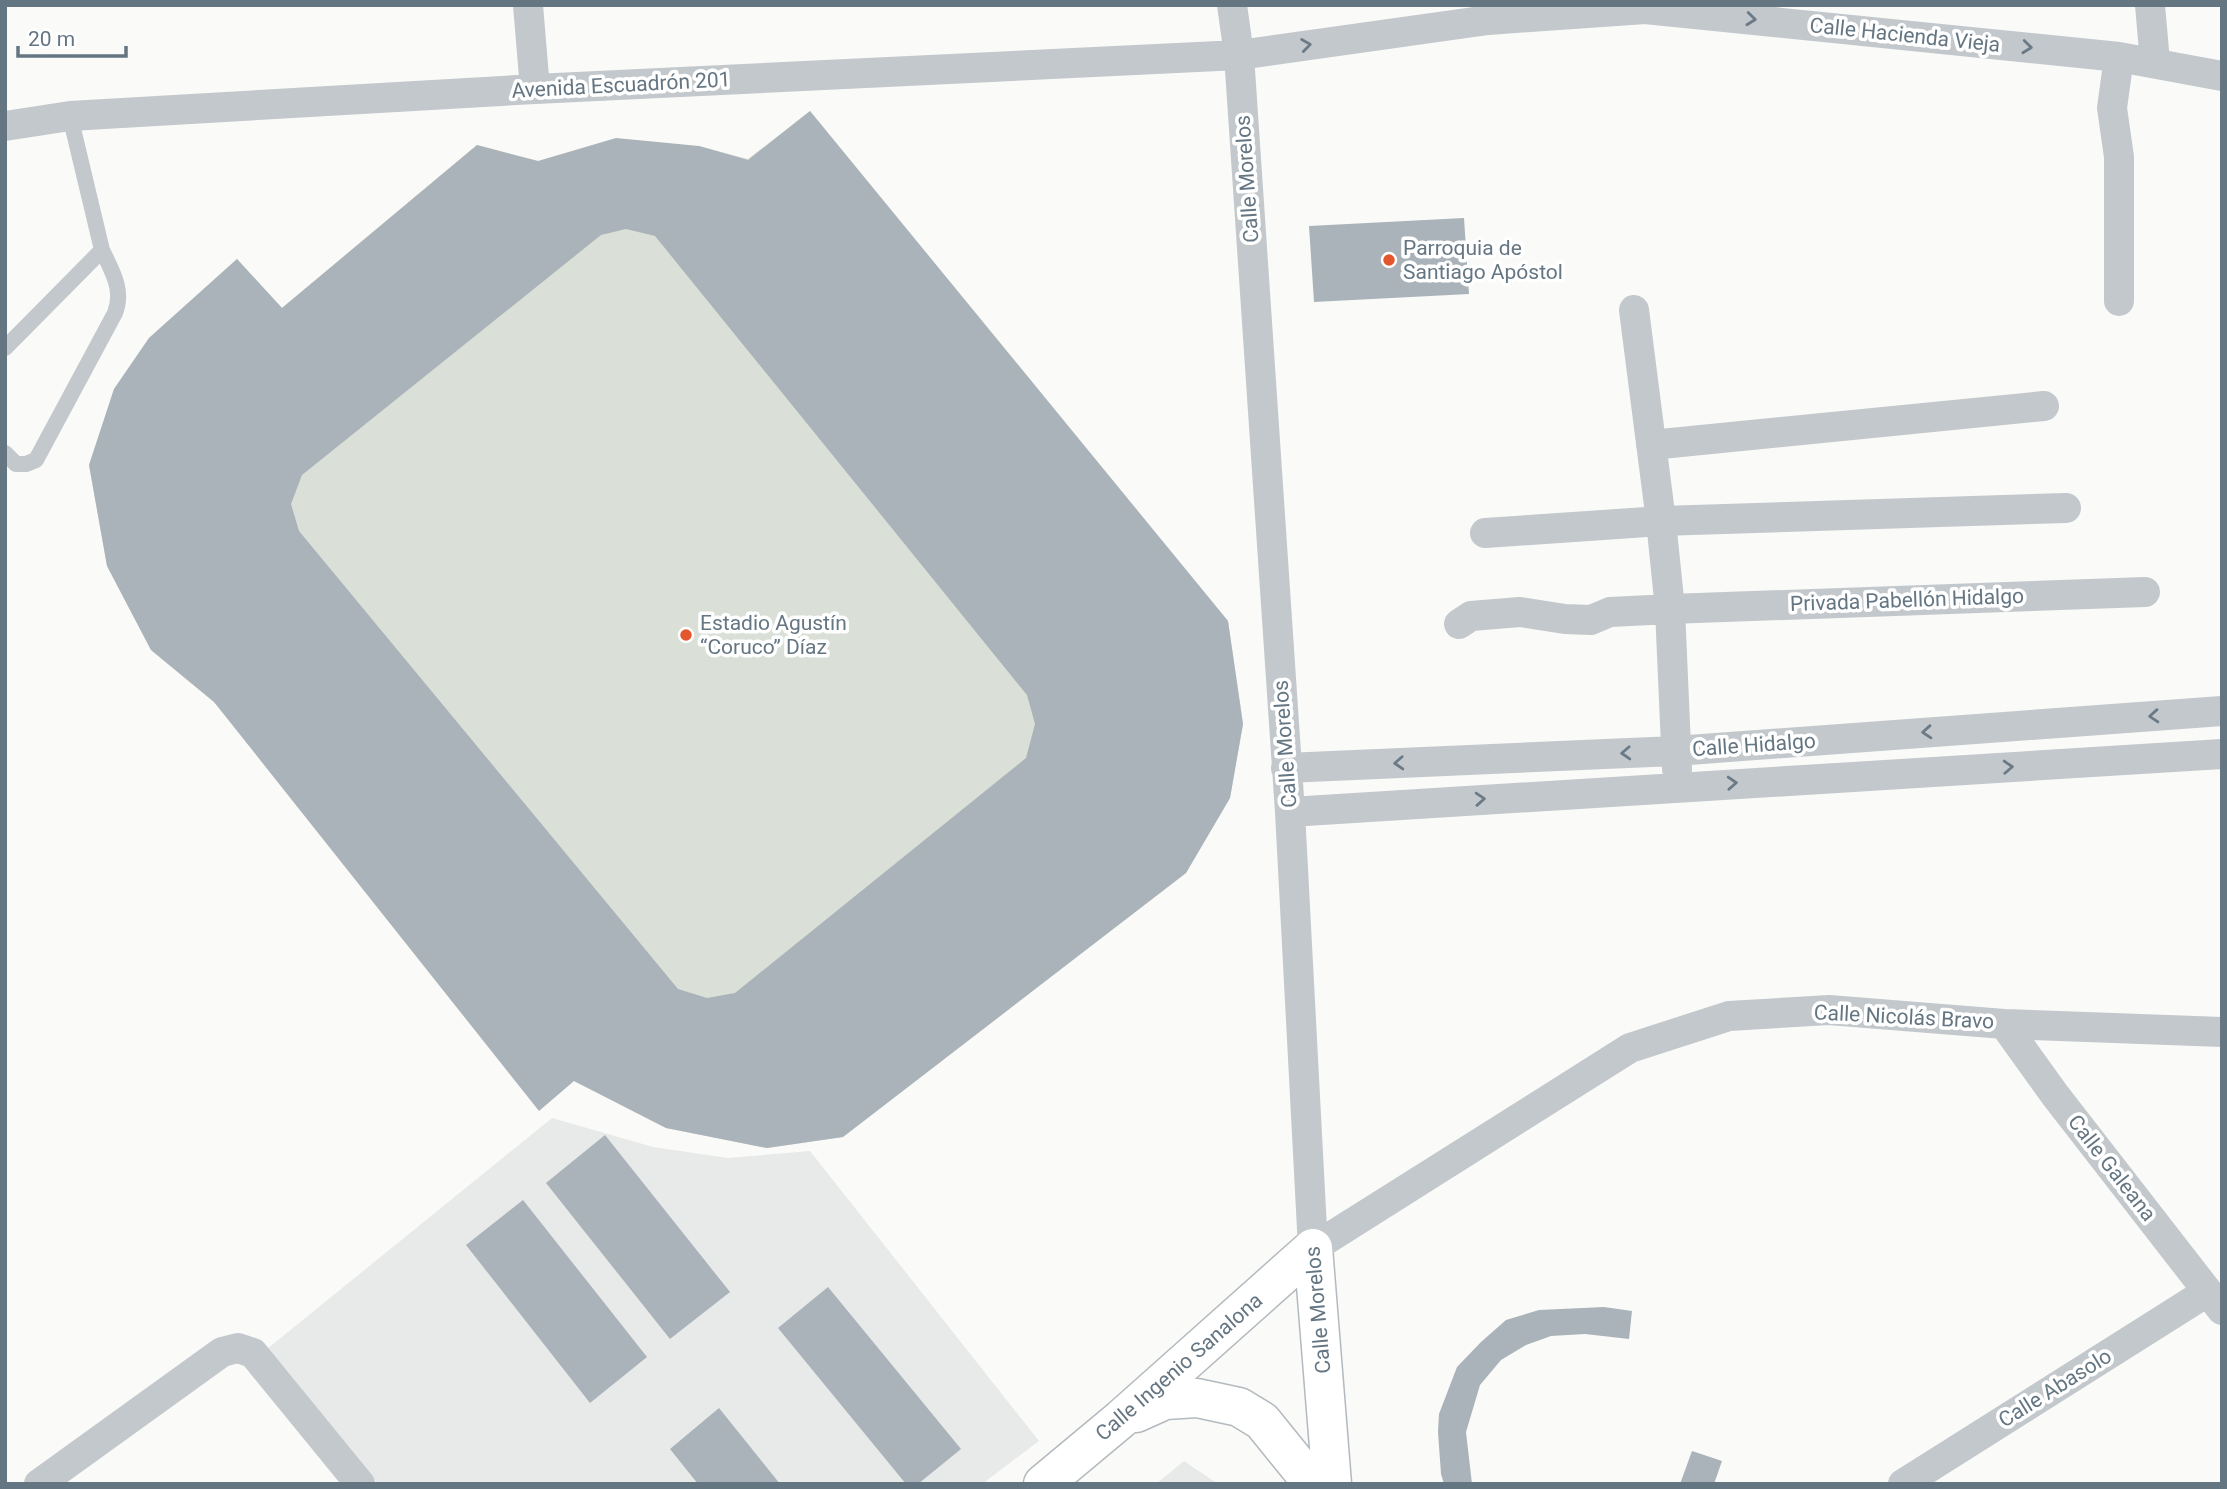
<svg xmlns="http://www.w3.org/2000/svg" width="2227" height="1489" viewBox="0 0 2227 1489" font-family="Roboto,sans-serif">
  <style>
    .built { fill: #e8e9e9 }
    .green { fill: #dadfd7 }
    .building { fill: #aab3b9; fill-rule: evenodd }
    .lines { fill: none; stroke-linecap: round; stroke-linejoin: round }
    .secondary-casing { stroke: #b3babf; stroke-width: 41 }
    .service { stroke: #c3c8cc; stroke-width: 16 }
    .minor { stroke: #c3c8cc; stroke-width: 30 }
    .secondary { stroke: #fff; stroke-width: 38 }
    .oneway { stroke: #6a7a87 }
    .poi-dot { fill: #e4572e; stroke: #fff; stroke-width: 2.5 }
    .labels { text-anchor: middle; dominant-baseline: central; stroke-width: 7; stroke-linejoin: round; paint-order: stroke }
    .street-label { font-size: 21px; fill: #657683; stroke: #fff }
    .poi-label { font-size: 21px; fill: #657683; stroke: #fff; text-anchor: start }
  </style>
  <rect width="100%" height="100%" fill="#fafaf8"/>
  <path class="built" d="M552 1118 653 1147 728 1158 810 1151 1039 1441 982 1484H378L267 1349Z
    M1184 1461 1218 1484H1156Z"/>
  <path class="green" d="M810 111 1228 621 1243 724 1230 798 1186 873 843 1137 767 1148 666 1128 574 1081 214 702 151 650 107 566 89 465 114 389 149 338 237 259 282 308 477 145 538 161 699 146 748 159Z"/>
  <path class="building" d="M810 111 1228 621 1243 724 1230 798 1186 873 843 1137 767 1148 666 1128 574 1081 539 1111 214 702 151 650 107 566 89 465 114 389 149 338 237 259 282 308 477 145 538 161 616 138 699 146 748 160ZM626 229 655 236 1027 695 1035 724 1026 758 735 993 707 998 678 989 299 531 291 504 302 475 601 235Z
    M1464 218 1469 294 1314 302 1309 226Z
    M605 1135 730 1292 670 1339 546 1183Z
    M523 1200 647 1357 590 1403 466 1245Z
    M828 1287 961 1449 918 1484H906L778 1328Z
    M1604 1307 1632 1311 1629 1339 1585 1334 1551 1336 1526 1345 1501 1360 1480 1385 1466 1432 1472 1484H1444L1441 1474 1438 1432 1439 1414 1457 1367 1481 1342 1506 1320 1539 1310Z
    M719 1408 780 1484H698L670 1449Z
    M1692 1451 1722 1461 1714 1484H1680Z"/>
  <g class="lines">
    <g class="secondary-casing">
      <path id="secondary" d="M1313 1248 1332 1484
        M1136 1413 1165 1400 1197 1398 1239 1407 1262 1421 1313 1484
        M1043 1484 1121 1419 1313 1248"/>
    </g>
    <path class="service" d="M5 348 102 250 70 116
      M5 453 16 464H26L36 460 115 313C124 290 112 271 102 250"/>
    <path class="minor" d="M528 5 535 89
      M1232 5 1239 55 1290 812 1313 1248 1630 1048 1729 1016 1829 1010 2004 1024 2222 1032
      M2150 5 2155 62
      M2119 57 2112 108 2119 157V301
      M5 126 70 116 535 89 1239 55 1488 20 1645 9 2119 57 2222 76
      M1634 310 1661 521 1670 609 1677 769
      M1651 445 2044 406
      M1485 533 1661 521 2066 508
      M1459 624 1471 616 1520 612 1565 619 1591 620 1610 612 1670 609 2145 592
      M1286 768 1675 751 2222 711
      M1290 812 2222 754
      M2004 1024 2055 1095 2222 1310
      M39 1484 222 1352 238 1348 253 1353 360 1484
      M1903 1484 2207 1292"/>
    <use href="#secondary" class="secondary"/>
  </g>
  <defs><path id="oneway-chevron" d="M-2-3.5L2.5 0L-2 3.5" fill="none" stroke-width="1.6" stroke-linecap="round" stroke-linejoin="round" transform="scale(1.75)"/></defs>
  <g class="oneway">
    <use href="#oneway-chevron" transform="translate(1751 19) rotate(6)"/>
    <use href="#oneway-chevron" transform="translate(1306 45) rotate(-8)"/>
    <use href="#oneway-chevron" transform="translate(2027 47) rotate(6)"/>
    <use href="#oneway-chevron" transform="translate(2154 716) rotate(176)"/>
    <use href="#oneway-chevron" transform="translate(1927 732) rotate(176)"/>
    <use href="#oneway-chevron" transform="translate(1626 753) rotate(177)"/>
    <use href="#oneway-chevron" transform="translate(1399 763) rotate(177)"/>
    <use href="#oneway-chevron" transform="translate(2008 767) rotate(-3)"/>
    <use href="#oneway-chevron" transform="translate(1732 783) rotate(-3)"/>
    <use href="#oneway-chevron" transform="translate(1480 799) rotate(-4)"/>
  </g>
  <g class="poi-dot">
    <circle cx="1389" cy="260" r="7"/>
    <circle cx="686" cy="635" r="7"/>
  </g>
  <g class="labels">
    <g class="street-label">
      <text transform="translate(1905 35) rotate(6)">Calle Hacienda Vieja</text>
      <text transform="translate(621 85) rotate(-3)">Avenida Escuadrón 201</text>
      <text transform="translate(1247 179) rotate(-94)">Calle Morelos</text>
      <text transform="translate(1907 600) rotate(-2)">Privada Pabellón Hidalgo</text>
      <text transform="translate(1285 744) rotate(-94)">Calle Morelos</text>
      <text transform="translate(1754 745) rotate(-4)">Calle Hidalgo</text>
      <text transform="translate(1904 1017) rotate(3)">Calle Nicolás Bravo</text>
      <text transform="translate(2112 1168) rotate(52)">Calle Galeana</text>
      <text transform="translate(1318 1310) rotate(-95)">Calle Morelos</text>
      <text transform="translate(1179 1367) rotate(-41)">Calle Ingenio Sanalona</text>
      <text transform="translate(2055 1388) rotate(-32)">Calle Abasolo</text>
    </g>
    <g class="poi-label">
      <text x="1403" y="248">Parroquia de<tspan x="1403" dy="24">Santiago Apóstol</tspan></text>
      <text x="700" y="623">Estadio Agustín<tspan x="700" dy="24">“Coruco” Díaz</tspan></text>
    </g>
  </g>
  <rect width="2227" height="1489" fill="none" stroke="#657683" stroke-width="14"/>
  <path d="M18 46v10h108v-10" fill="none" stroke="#657683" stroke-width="3.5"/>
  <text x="28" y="46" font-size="21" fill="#657683" stroke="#ffffff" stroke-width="5" paint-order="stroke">20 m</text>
</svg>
